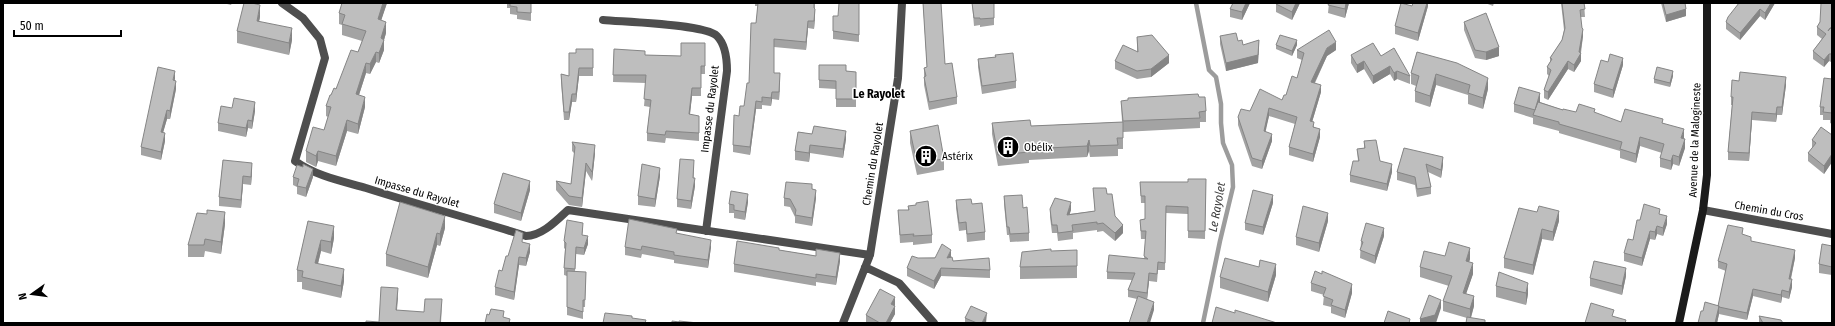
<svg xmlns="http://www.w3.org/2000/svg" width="1835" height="326" viewBox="0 0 1835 326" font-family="'Fira Sans Condensed',sans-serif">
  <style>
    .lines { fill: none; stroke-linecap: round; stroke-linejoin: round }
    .stream { stroke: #9c9c9c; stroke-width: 4.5 }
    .street { stroke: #4e4e4e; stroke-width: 8 }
    .secondary { stroke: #1b1b1b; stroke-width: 8 }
    .wall { fill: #a3a3a3 }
    .shaded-wall { fill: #858585 }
    .building { fill: #bebebe; stroke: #858585 }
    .labels { text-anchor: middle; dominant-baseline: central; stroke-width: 3; stroke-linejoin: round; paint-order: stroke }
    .street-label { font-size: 11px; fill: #000; stroke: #fff }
    .poi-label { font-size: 11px; fill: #000; stroke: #fff; text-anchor: start }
    .neighbourhood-label { font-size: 12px; font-weight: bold; fill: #000; stroke: #fff }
    .water-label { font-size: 12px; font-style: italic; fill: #3d3d3d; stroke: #fff }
  </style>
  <rect width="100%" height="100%" fill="#fff"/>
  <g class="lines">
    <path class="stream" d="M1196 3 1209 70 1216 77 1221 104V123L1223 143 1232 165 1233 187 1220 241 1203 323"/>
    <path class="street" d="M282 3 303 18 320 39 325 58 295 161C316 176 341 181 366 188 419 205 473 219 526 236 542 236 557 220 568 210L870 255
      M603 20C624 22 705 24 717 36 726 45 727 60 727 71L706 231
      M1703 210 1832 234
      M865 267 899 283 934 323
      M843 323 870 255 898 78 902 3"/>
    <path class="secondary" d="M1679 323 1703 210 1707 175V3"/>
  </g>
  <path class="wall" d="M223 3H232L231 5Z
    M387 3 381 20 386 33 384 40V50L379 63 376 62 370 74 366 73 359 95 365 107 358 134 347 131 336 166 318 161 316 167 306 162V151L324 130 328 117 326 116V106L358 52 362 41 342 35V25L339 24V13Z
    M507 3H531V21L517 19V15L510 14V8H507Z
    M755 3H815V16L814 29 808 28 806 50 774 47V73L780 81 779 100 772 99 771 106 762 105V109H756L750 155 733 152V145L739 116 744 106 749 83 756 23 758 6H755Z
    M859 3V42L833 39V16H838Z
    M923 3 945 64 957 97V104L929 110 924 85V68H927Z
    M972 3H994V25L980 27V25L974 26Z
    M1250 3 1242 20 1230 17V9Z
    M1276 3H1300L1292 20 1276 12Z
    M1329 3H1349L1345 18 1328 13Z
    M1428 3V6L1418 41 1395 34V26L1412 6Z
    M1485 3H1494L1493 6Z
    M1561 3H1584L1585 17H1580L1583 36 1581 53V61L1574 72 1568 69 1548 100 1544 98V90L1549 76 1547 74V67L1550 62V58L1562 40 1564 30Z
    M1661 3H1685L1686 16 1666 22Z
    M1739 3H1775L1765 20 1760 16 1740 40 1726 29V22Z
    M1832 3 1831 62 1829 61 1824 67 1813 59V51L1822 39 1817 35V27Z
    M260 17 259 21 292 40 289 55 237 43V31Z
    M1464 22 1499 56 1486 60 1475 58 1464 30Z
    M1220 36 1238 41 1243 45 1259 48 1258 63 1226 71 1220 44Z
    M1137 37 1169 63 1151 77 1137 79 1115 69V61L1137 52Z
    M705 43V74H701V96H692L690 114 699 123V141L666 138 665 143 647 141V133L650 107 644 106 646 83 613 82 614 49 645 55 681 56Z
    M1276 45H1297L1292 56 1276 49Z
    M593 49V76H579L576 102H572L569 120H564L561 82V74L569 76 576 53Z
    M1297 50H1336L1327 56 1315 83 1321 92 1312 122 1314 127 1320 137 1313 162 1289 155V147L1295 124 1269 116 1265 131 1272 141 1262 169 1252 166 1238 125V117L1250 111 1282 100 1286 95 1297 78 1302 60 1297 58Z
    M1417 52 1488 89 1483 109 1468 104V95L1436 85 1430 107 1415 102V91L1416 86 1411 84V73Z
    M995 55 1016 81V88L982 94 978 67V59L995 57Z
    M1351 55 1381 56 1410 76V84L1397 79 1394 81 1390 74 1373 84 1364 69 1357 73 1351 63Z
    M819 65 846 71 856 72V107H836V89L819 88Z
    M1623 65 1613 98 1594 92V84Z
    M1673 76 1670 87 1654 83V79Z
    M175 79 174 80 176 89 170 119H167L163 132 165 141 161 160 141 155V147Z
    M1832 79V124L1830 123V120H1823V115H1820V107Z
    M1739 81 1786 85 1782 115H1777L1776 122 1752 120 1749 161 1728 160V152L1732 105H1731V97Z
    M1199 97 1206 111V122H1200V128L1123 132V149H1118V156L1090 157 1089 151 1087 157 1029 160V163L998 166 992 134V123L1031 126 1122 122 1121 101Z
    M1540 102 1563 110 1576 112 1595 113 1621 122 1663 123 1684 138 1685 148 1679 166 1673 164 1671 170 1660 167V158L1662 153 1640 146 1636 163 1620 158V151L1559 133V131L1533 124V118L1514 112V104Z
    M232 108 255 111 252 129 248 128 246 137 218 131V123Z
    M910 131 944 159V170L917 175 910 143Z
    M798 132 846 139 843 158 810 153 809 162 795 160V151Z
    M1832 135V162L1824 174 1808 161V153L1812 148V140Z
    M1364 141 1380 161 1392 172 1387 191 1350 182V175L1358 161 1357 149 1364 148Z
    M572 142 595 153 592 181 586 171 582 207 569 205 556 190V181L571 184 575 154 572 151Z
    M1404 148 1443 165 1441 178 1428 172 1431 187V194L1417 197 1415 185 1397 180V172Z
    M223 160 252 172 251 185 243 184 241 208 219 206V197Z
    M694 167 693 178 695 186 691 209 677 207V199Z
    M660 176 655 207 638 205V196Z
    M293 177H313L306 197 297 194V187L293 185Z
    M1206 179 1205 239 1188 238V214L1166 213 1165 270H1158L1157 282 1149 281 1147 299 1154 310 1137 299 1128 297V290L1132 280 1107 279V272L1144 259 1146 239H1141L1140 220 1145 219V203H1141L1140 182H1188Z
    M1093 188 1107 194 1115 216 1123 233 1115 241 1103 231 1097 232V230L1073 233V239L1058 241 1057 233H1052L1050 217V209L1071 210 1069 214 1095 211Z
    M812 189 816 198 812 226 795 223V217L790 207 784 206V198Z
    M530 190 521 221 494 213V204Z
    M1004 196 1023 208 1029 233V241L1010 242 1009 235H1007L1004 204Z
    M956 200 985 232V240L967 242 966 230 959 231 956 208Z
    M748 202 745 220 734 218V213H729V204Z
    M916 203 932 235V243L913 245V242L900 243 898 210H908V206L916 205Z
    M1273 203 1263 235 1245 230V223Z
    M1519 208 1559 221 1553 241 1542 239 1533 275 1504 268V258Z
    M1660 214 1667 224 1663 236 1657 234 1655 240 1650 239 1642 266 1624 261V253L1633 240 1640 220Z
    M308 221 334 238 331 254 321 251 318 264 344 281 341 298 302 289V282H297V270Z
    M1328 221 1319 252 1296 245V237Z
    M225 224 221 254 205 251 204 257H188V245Z
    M445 228 440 246 437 245 428 278 386 266V254Z
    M583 230 582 235 588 244 584 255 576 254 575 272H586L585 307H583V319L567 315V276L564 275V268L565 249 564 248V241Z
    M677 233 711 247 708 268 674 263V260L642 254 641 258 625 255V247Z
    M1743 235 1751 241 1795 258 1791 279 1792 287 1789 299 1782 297 1781 303 1753 296 1747 320 1719 314 1717 323H1698L1703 311 1718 306 1726 271 1718 268V261Z
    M1384 236 1375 264 1360 258 1361 241Z
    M523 242 530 252 526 266 519 265 514 300 495 295V287L508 256Z
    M1832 246V275L1819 273V264Z
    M779 250 816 256 840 261 836 285 816 282V286L734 272V264Z
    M1051 251 1077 266V278L1020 279V267Z
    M1445 256 1470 259 1469 262 1473 274 1466 293 1474 306 1471 318 1485 323 1467 318 1443 311V301L1449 286 1420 277V267Z
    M951 257 953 261 990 270V278L941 276 934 289 907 276V268L918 258Z
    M1499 272 1528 294 1526 305 1496 297V286Z
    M1276 275 1268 302 1220 288V277Z
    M1626 276 1622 295 1590 286V278Z
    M1311 283 1352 293 1345 318 1331 313V307L1323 305 1324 295 1311 291Z
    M895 305 894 306 895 314 890 323H866V315Z
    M1759 316 1783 323H1759Z
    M965 318 987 322 986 323H965Z"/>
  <path class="shaded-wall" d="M383 3H387L378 30V19Z
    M1246 3H1250L1242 20V12Z
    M1296 3H1300L1292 20V12Z
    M1346 3H1349L1345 18V9Z
    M1427 3H1428V6L1418 41V33Z
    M1771 3H1775L1765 20V13Z
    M260 5V17L257 32V21Z
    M815 9V16L814 29V21Z
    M1686 9V16L1666 22V15Z
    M1760 9V16L1740 40V33Z
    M808 21V28L806 50V42Z
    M386 22V33L384 40V50L379 63V53L381 38Z
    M292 28V40L289 55V43Z
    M1583 29V36L1580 55 1581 53V61L1574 72V65L1579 52Z
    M1259 40 1258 63 1226 71V63Z
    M1297 40V45L1292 56V51Z
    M1336 42V50L1327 56 1311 90V82L1327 48Z
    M1499 47V56L1486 60V52Z
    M376 52V62L370 74V64Z
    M1832 52V60L1831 62V54Z
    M1829 54V61L1824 67V60Z
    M1169 55V63L1151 77V69Z
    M1623 58V65L1613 98V90Z
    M1364 61V69L1357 73V65Z
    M1568 61V69L1548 100V92Z
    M366 63V73L356 104V94Z
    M1390 66V74L1373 84V76Z
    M579 68V76L576 102V94Z
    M175 71V79L173 88V80Z
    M1397 71V79L1394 81V73Z
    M1673 71V76L1670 87V83Z
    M780 73V81L779 100V92Z
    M1436 74V85L1430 107V96Z
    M1786 77V85L1782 115V107Z
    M1488 78V89L1483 109V98Z
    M176 81V89L170 119V111Z
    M1321 85V92L1310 129V121Z
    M692 88V96L689 122V114Z
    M772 92V99L771 106V98Z
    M1540 93V102L1536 115 1535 110Z
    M572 94V102L569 120V112Z
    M365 97V107L358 134V124Z
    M756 101V109L750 155V147Z
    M255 102V111L252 129V121Z
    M1777 107V115L1776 122V114Z
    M1269 108V116L1264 139V131Z
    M167 110V119L161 140V132Z
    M1752 112V120L1749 161V153Z
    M248 120V128L246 137V128Z
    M347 120V131L336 166V156Z
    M1320 129V137L1313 162V154Z
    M1684 129V138H1681Z
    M846 131V139L843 158V149Z
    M165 133V141L161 160V152Z
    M1272 134V141L1262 169V161Z
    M1640 137V146L1636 163V154Z
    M1685 139V148L1679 166V157Z
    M1089 140V151L1087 157V146Z
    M595 145V153L592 181V172Z
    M810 145V153L809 162V153Z
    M318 151V161L316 167V156Z
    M1832 154V162L1824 174V166Z
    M1673 155V164L1671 170V161Z
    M1443 157V165L1441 178V170Z
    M694 160V167L693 186V178Z
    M252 163V172L251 185V177Z
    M586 163V171L582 207V198Z
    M1392 164V172L1387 191V184Z
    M660 168V176L655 207V199Z
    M313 169V177L306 197V188Z
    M243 176V184L241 208V200Z
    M695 178V186L691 209V201Z
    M530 181V190L521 221V213Z
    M816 190V198L812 226V218Z
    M748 194V202L745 220V212Z
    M1273 195V203L1263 235V227Z
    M1071 202V210L1067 223V215Z
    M1559 211V221L1553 241V232Z
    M225 212V224L221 254V242Z
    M1328 213V221L1319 252V243Z
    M445 216V228L440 246V234Z
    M1667 216V224L1663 236V228Z
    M1123 225V233L1115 241V233Z
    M334 226V238L331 254V242Z
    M1657 226V234L1655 240V232Z
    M1384 228V236L1375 264V256Z
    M1542 229V239L1533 275V265Z
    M1650 231V239L1642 266V258Z
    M437 233V245L428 278V267Z
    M588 236V244L584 255V248Z
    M321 240V251L315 275V263Z
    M711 240V247L708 268V260Z
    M530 244V252L526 266V258Z
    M1470 248V259L1466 271V261Z
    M951 250V258H947Z
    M1795 250V258L1789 286V279Z
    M840 253V261L836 285V277Z
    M519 257V265L514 300V292Z
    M1473 263V274L1463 303V293Z
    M1276 264V275L1268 302V292Z
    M941 268V276L934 289V281Z
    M1626 268V276L1622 295V286Z
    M344 269V281L341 298V286Z
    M1149 273V281L1147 300V293Z
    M1792 279V287L1789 299V292Z
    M1528 283V294L1526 305V293Z
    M1352 284V293L1345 318V310Z
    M398 288V298L396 321V310Z
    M1753 289V296L1747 320V313Z
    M1782 290V297L1781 303V295Z
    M1474 296V306L1470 320V309Z
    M895 297V305L891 312V304Z
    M442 299 441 323H440Z
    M1441 300V308L1436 323H1420V319Z
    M1154 302V310L1150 323H1147Z
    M895 306V314L890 323H886Z
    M1719 306V314L1717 323H1715Z
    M987 313 986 323H982Z"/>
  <path class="building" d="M244 3H252L260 5 257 21 292 28 289 43 237 31Z
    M342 3H383L378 19 386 22 381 38 384 40 379 53 376 52 370 64 366 63 356 94 365 97 358 124 347 120 336 156 318 151 316 156 306 151 313 127 324 130 331 107 326 106 330 95H331L334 88 336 89 351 50 358 52 366 31 342 24 345 15 339 13Z
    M510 3H531V13L517 12V7L510 6Z
    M758 3H814V8L815 9 814 21H808L806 42 774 39V73H780L779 92H772L771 98 762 97V102L756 101 750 147 733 145 734 115 739 116 740 106H744L747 83H749L751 23H756Z
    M839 3H859V35L833 31V16H838Z
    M923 3H941L945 64 952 63 957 97 929 102 924 77 926 76 924 68 927 67Z
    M972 3H994V18L980 19V18H974Z
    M1233 3H1246L1242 12 1230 9Z
    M1276 3H1296L1292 12 1276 4Z
    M1329 3H1346L1345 9 1328 5Z
    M1401 3 1412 6 1413 3H1427L1418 33 1395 26Z
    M1562 3H1584L1585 9 1580 10 1582 28 1583 29 1579 52 1581 53 1574 65 1568 61 1548 92 1544 90 1551 70 1547 67 1552 59 1550 58 1562 40 1565 28Z
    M1663 3H1685L1686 9 1666 15Z
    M1739 3H1771L1765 13 1760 9 1740 33 1726 22 1728 17Z
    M1821 3H1832V26L1828 31 1830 28 1832 30V52L1831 54H1829L1824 60 1813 51 1826 34 1817 27 1820 22Z
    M1486 13 1499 47 1486 52 1475 50 1464 22Z
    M1329 30 1336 42 1327 48 1311 82 1321 85 1310 121 1314 122 1313 127 1320 129 1313 154 1289 147 1297 117 1269 108 1264 131 1272 134 1262 161 1252 158 1238 117 1241 109 1250 111 1260 89 1282 100 1284 95H1286L1292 76 1297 78 1304 53 1297 50Z
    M1236 33 1238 41 1242 40 1243 45 1259 40 1258 55 1226 63 1220 36Z
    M1152 35 1169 55 1151 69 1137 71 1115 61 1123 45 1138 52 1137 37Z
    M1280 35 1297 40 1292 51 1276 45Z
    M681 43H705V66H701V88H692L689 114 699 116V133L666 131 665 135 647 133 651 100 644 99 646 75H613L614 49 645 51V55L681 56Z
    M1373 43 1381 56 1394 48 1410 76 1397 71 1394 73 1390 66 1373 76 1364 61 1357 65 1351 55Z
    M576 49H593V68H579L576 94H572L569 112H564L561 74 569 76V53H576Z
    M1417 52 1457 63 1488 78 1483 98 1468 93 1470 85 1436 74 1430 96 1415 91 1419 76 1411 73Z
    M1013 53 1016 81 982 86 978 59 996 57 995 55Z
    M1610 54 1623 58 1613 90 1594 84 1601 60 1608 62Z
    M819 65H846V71L856 72V99H836V81L819 80Z
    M158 67 175 71 173 80 176 81 170 111 167 110 161 132 165 133 161 152 141 147Z
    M1657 67 1673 71 1670 83 1654 79Z
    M1740 72 1786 77 1782 107H1777L1776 114 1752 112 1749 153 1728 152 1733 97H1731L1732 80 1739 81Z
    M1824 78 1832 79V113L1823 112 1824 107H1820Z
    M1519 87 1540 93 1535 110 1514 104Z
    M1198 94 1199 97H1205L1206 111 1199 112 1200 118 1123 121 1121 101 1128 100V98Z
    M234 98 255 102 252 121 248 120 246 128 218 123 221 106 232 108Z
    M1538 102 1563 110V109L1576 112 1579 104 1595 109 1594 112 1621 122 1625 109 1663 119 1662 123 1684 129 1681 138 1685 139 1679 157 1673 155 1671 161 1660 158 1664 144 1640 137 1636 154 1620 149 1622 142 1559 124V122L1533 115Z
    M1030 120 1031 126 1123 122V138H1117L1118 145 1090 146 1089 140 1087 146 1028 149 1029 152 998 155 992 123Z
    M938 125 944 159 917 163 910 131Z
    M814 126 846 131 843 149 810 145 809 153 795 151 798 132 812 134Z
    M1821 127 1832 135V154L1824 166 1808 153 1816 143 1812 140Z
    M1376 140 1380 161 1392 164 1387 184 1350 175 1353 161H1359L1357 149 1365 148 1364 141Z
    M572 142 595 145 592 172 586 163 582 198 569 196 556 181 571 184 575 147Z
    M1404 148 1443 157 1441 170 1426 164 1431 187 1417 189 1415 177 1397 172Z
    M680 159 694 160 693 178H695L691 201 677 199Z
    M223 160 252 163 251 177 243 176 241 200 219 197Z
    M303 164 313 169 306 188 297 186 299 179 293 177 297 165 303 167Z
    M642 164 660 168 655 199 638 196Z
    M503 173 530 181 521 213 494 204Z
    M1188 179H1206L1205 231H1188V207L1166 206 1165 263 1158 262 1157 274 1149 273 1147 293 1128 290 1135 273 1107 272 1109 255 1148 259 1144 256 1146 231H1141L1140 220 1145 219V196H1141L1140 182H1188Z
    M786 182 812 184V189L816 190 812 218 795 215 796 210 790 199 784 198Z
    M1093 188H1106L1107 194H1112L1115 216 1123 225 1115 233 1103 223 1097 224V222L1072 225 1073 231 1058 233 1057 225H1052L1050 209 1055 198 1071 202 1067 215 1095 211Z
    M1253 190 1273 195 1263 227 1245 223Z
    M731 191 748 194 745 212 734 210V205L729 204Z
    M1022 195 1023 208 1027 207 1029 233 1010 234 1009 227H1007L1004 196Z
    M971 199 972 204 982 203 985 232 967 234 966 222 959 223 956 200Z
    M928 201 932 235 913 236 914 234 900 235 898 210H909L908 206 916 205V203Z
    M400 202 445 216 440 234 437 233 428 267 386 254Z
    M1644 204 1660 209 1659 214 1667 216 1663 228 1657 226 1655 232 1650 231 1642 258 1624 253 1628 239 1633 240 1637 220H1640Z
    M1303 206 1328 213 1319 243 1296 237Z
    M1539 206 1559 211 1553 232 1542 229 1533 265 1504 258 1519 208 1537 212Z
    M207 210 225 212 221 242 205 239 204 245H188L197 213 207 214Z
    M629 219 677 229 676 233 711 240 708 260 674 255V252L642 246 641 250 625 247Z
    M567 220 583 223 582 235 588 236 584 248 576 247 575 269 564 268 566 243 564 241Z
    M308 221 334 226 331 242 321 240 315 263 344 269 341 286 302 277 303 271 297 270Z
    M1366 223 1384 228 1375 256 1360 250 1363 242 1361 241Z
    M1728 225 1743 228 1742 234 1751 237V241L1795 250 1789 279H1792L1789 292 1782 290 1781 295 1753 289 1747 313 1719 307V306H1718L1727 264 1718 261Z
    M516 230 523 233 522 242 530 244 526 258 519 257 514 292 495 287 499 270 502 271 506 256H508Z
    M737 241 779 248V250L816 256V249L840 253 836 277 816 274V278L734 264Z
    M1449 242 1470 248 1466 261 1473 263 1463 293 1474 296 1470 309 1443 301 1452 276 1420 267 1424 251 1445 256Z
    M942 244 951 250 947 258 952 257 953 261 989 258 990 270 941 268 934 281 907 268 912 256 918 258H935Z
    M1822 244 1832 246V267L1819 264Z
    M1051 249V251L1077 250V266L1020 267 1022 252Z
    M1225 258 1259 267 1260 260 1276 264 1268 292 1220 277Z
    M1594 261 1626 268 1622 286 1590 278Z
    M567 271 586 272 585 300H583V312L567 307Z
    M1315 271 1322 274V271L1352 284 1345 310 1331 305 1333 300 1323 296 1326 288 1311 283Z
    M1499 272 1528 283 1526 293 1496 286Z
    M381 287 398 288 396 310 424 312 425 299H442L440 323H366V321L379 322Z
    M880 289 895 297 891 304 895 306 886 323H880L866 315Z
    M1429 295 1441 300 1435 315 1420 319Z
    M1138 296 1154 302 1147 323H1129Z
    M1705 302 1719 306 1715 323H1698L1701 311H1703Z
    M1591 303 1614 310 1612 316 1626 320 1625 323H1585Z
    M971 306 987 313 982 323H977L965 318Z
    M1216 307 1235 313V310L1277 323H1212Z
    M491 309 504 311 503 317 510 319 509 323H485L487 314 489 315Z
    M1388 311 1410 319 1409 323H1384Z
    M605 313 632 316V318L646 320 645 323H603Z
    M1759 316 1781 320 1783 323H1763Z
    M1467 317 1485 320V323H1466Z
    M672 321 679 322V321L698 323H672Z"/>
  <defs>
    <g id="building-disc" transform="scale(1.15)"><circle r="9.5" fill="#000" stroke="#fff"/><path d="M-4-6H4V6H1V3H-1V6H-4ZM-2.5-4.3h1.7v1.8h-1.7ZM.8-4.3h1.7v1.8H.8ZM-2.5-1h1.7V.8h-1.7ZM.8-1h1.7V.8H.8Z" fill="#fff"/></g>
  </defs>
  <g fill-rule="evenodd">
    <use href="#building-disc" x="1008" y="147"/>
    <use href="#building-disc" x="926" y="156"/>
  </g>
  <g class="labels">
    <g class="street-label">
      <text transform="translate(710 109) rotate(-83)">Impasse du Rayolet</text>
      <text transform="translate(1695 140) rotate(-88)">Avenue de la Malogineste</text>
      <text transform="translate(873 164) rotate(-81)">Chemin du Rayolet</text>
      <text transform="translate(417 192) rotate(16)">Impasse du Rayolet</text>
      <text transform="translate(1769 211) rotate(10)">Chemin du Cros</text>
    </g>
    <g class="poi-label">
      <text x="1024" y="147">Obélix</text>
      <text x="942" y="156">Astérix</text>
    </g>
    <g class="neighbourhood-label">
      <text x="879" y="94">Le Rayolet</text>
    </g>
    <g class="water-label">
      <text transform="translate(1217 207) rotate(-80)">Le Rayolet</text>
    </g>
  </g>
  <rect width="1835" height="326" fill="none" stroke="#000000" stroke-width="8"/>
  <g transform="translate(32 294) rotate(256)" stroke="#ffffff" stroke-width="3" paint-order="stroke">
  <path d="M0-3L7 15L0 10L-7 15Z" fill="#000000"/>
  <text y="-6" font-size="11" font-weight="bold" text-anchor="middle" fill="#000000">N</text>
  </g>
  <path d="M14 30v6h107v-6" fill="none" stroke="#000000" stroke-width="2"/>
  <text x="20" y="30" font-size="12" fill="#000000" stroke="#ffffff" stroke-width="3" paint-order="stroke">50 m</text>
</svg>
